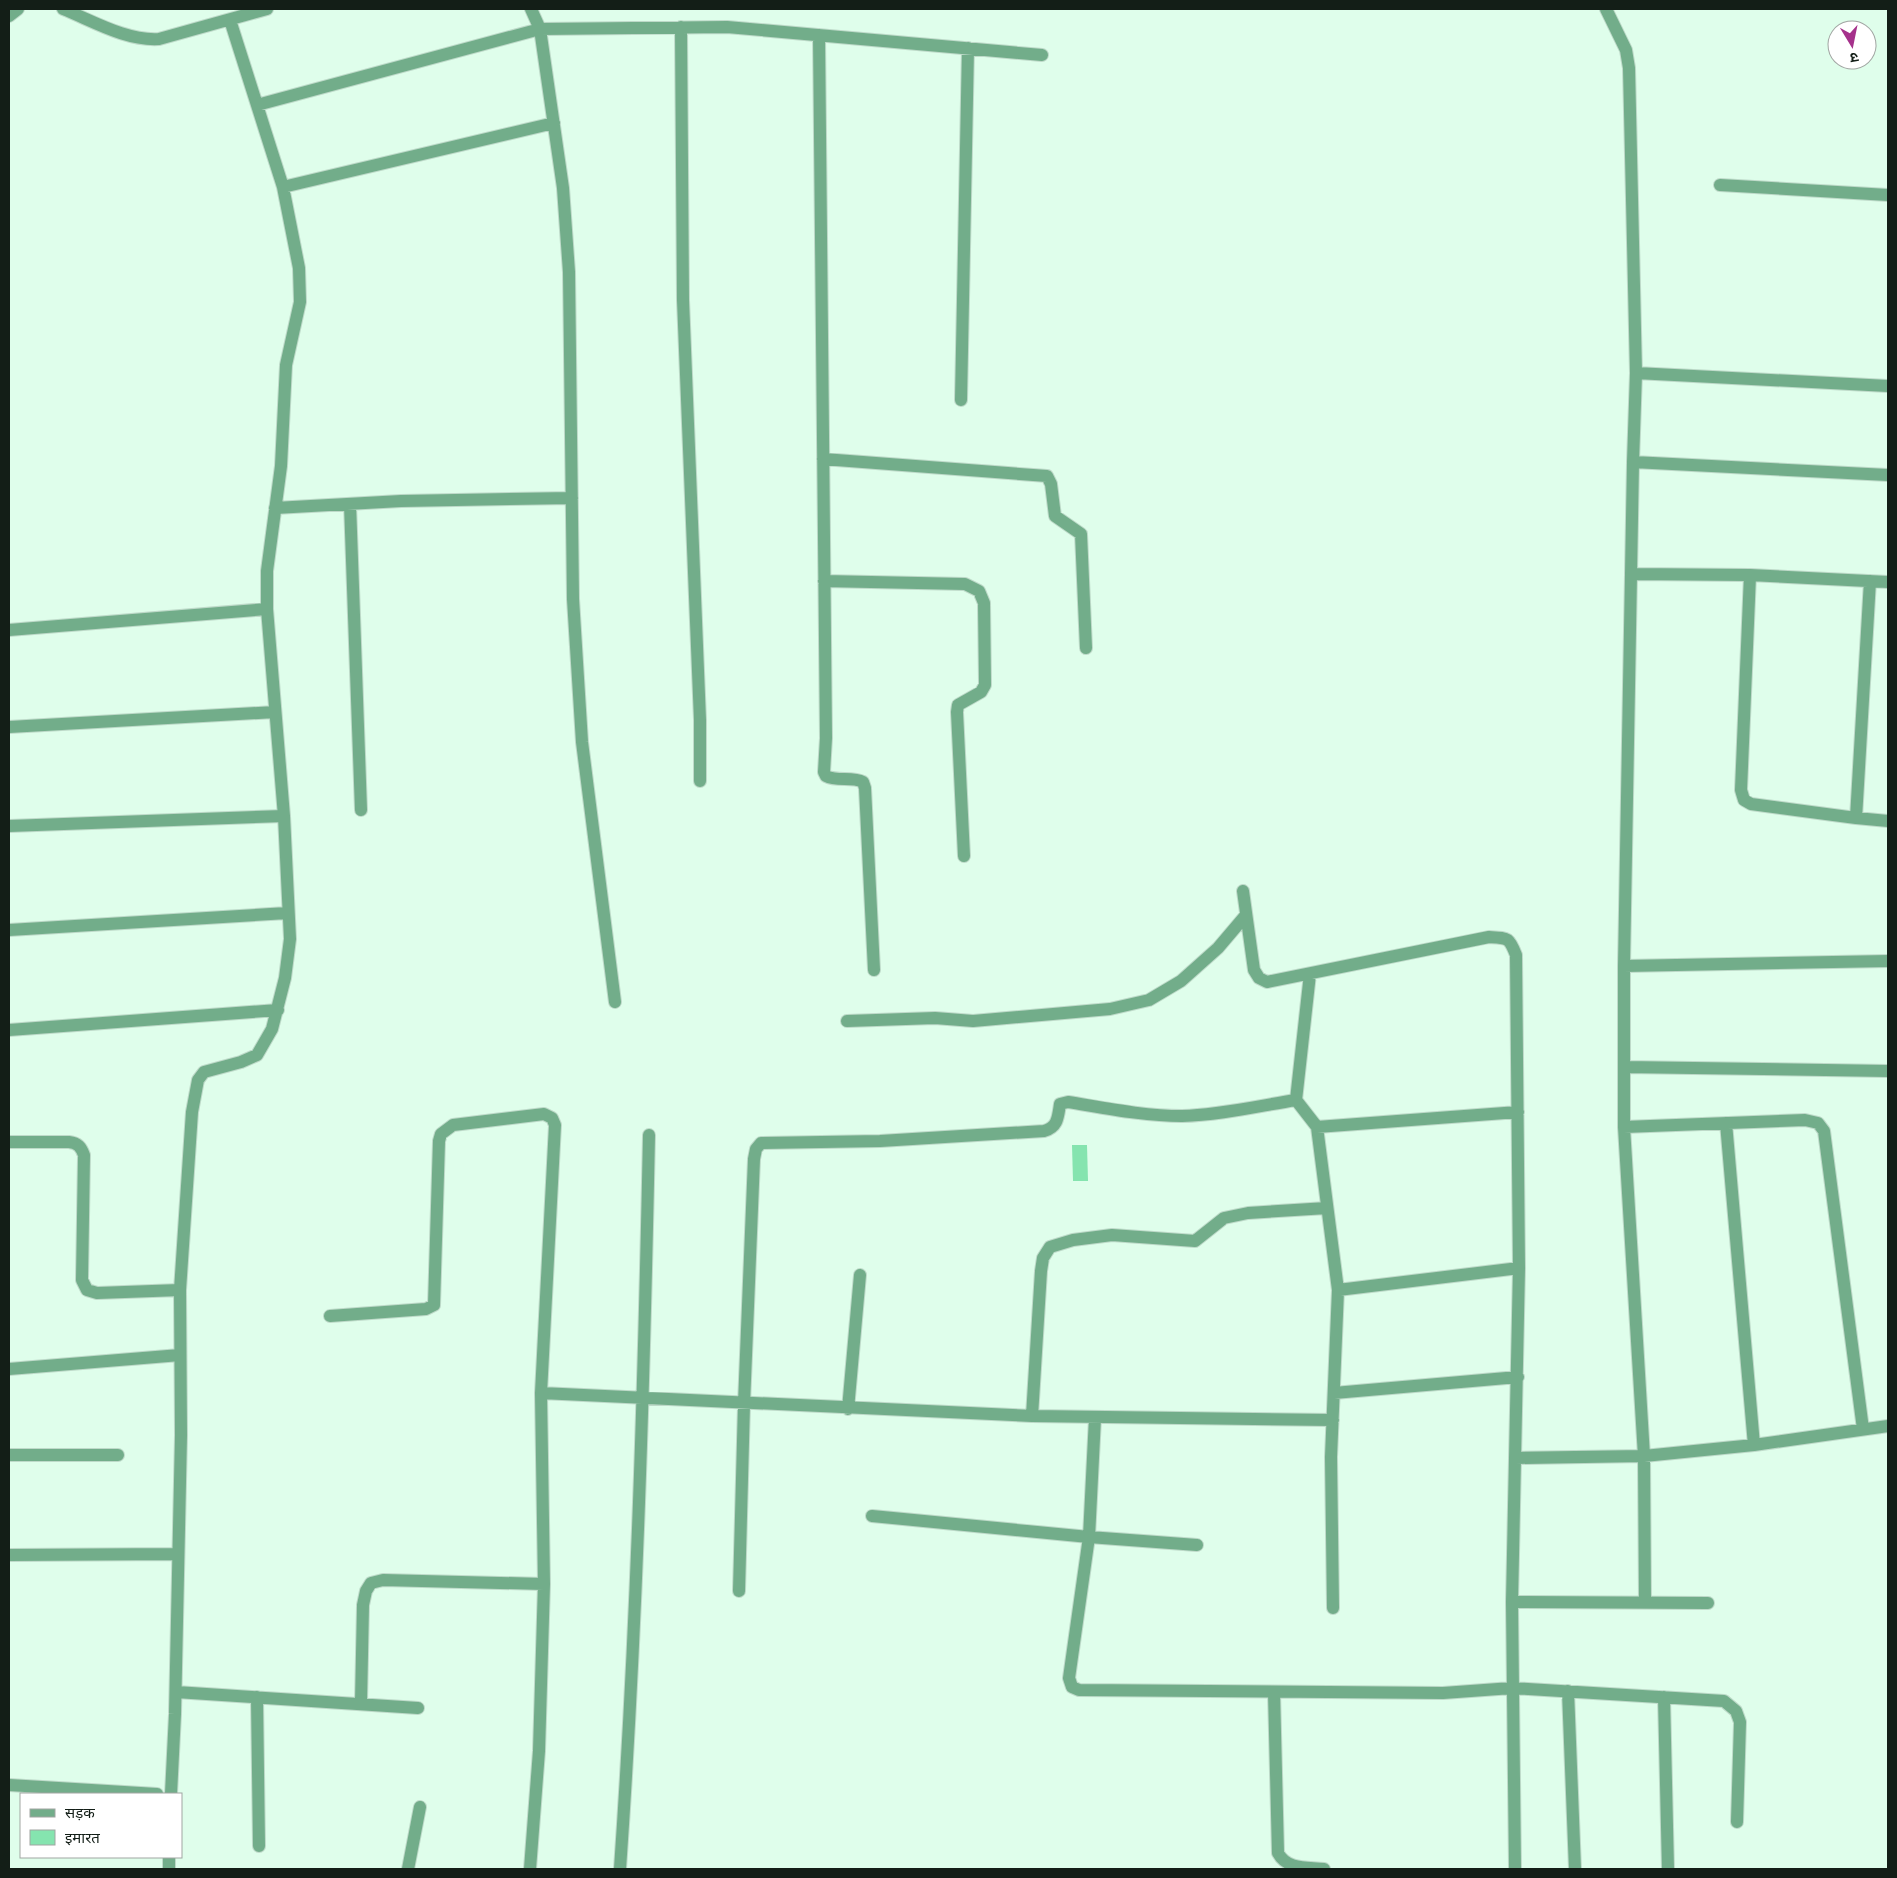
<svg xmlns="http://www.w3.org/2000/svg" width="1897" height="1878" viewBox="0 0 1897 1878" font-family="'Sofia Sans Condensed','Noto Sans Devanagari',sans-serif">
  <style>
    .building { fill: #85e4af }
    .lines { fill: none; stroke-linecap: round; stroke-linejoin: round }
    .street-casing { stroke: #bedac9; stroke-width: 14 }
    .street { stroke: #72ad8a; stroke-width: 12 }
  </style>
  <rect width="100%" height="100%" fill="#dffeeb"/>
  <path class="building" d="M1072 1145H1087L1088 1181H1073Z"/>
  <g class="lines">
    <g class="street-casing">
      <path id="street" d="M63 9C93 21 126 41 159 39L267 9
        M531 9 540 29 727 27 1042 55
        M1606 9 1626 50 1629 68 1636 373 1633 462 1624 966V1127L1644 1456 1645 1603
        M9 16 18 9
        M681 27 683 300 700 720V781
        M819 35 826 738 824 772 826 776C837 782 852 776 863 782L865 788 874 970
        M257 105 540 29 563 188 569 272 573 599 582 742 615 1002
        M1720 185 1888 195
        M283 187 554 123
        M1636 373 1888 386
        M961 400 968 48
        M823 459 1047 476 1051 484 1055 516 1081 534 1086 648
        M1633 462 1888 475
        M350 504 361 810
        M275 508 401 501 572 498
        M1631 574 1750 575 1888 582
        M1750 575 1741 790 1744 800 1751 804 1856 818 1870 581
        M824 581 965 584 979 591 984 603 985 685 981 692 958 705 957 712 964 856
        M9 630 267 609
        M9 727 275 712
        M1856 818 1888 821
        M9 826 284 816
        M1243 891 1254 970 1259 978 1267 982 1489 937C1508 938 1509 937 1516 955L1519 1268 1512 1602 1515 1869
        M9 930 287 913
        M1624 966 1888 961
        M1310 974 1296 1100 1317 1127 1338 1290 1331 1457 1333 1608
        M847 1021 935 1018 973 1021 1110 1009 1149 1000 1181 981 1218 948 1246 915
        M9 1030 278 1010
        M1624 1067 1888 1071
        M1726 1123 1754 1445
        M1317 1127 1518 1112
        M1624 1127 1805 1120 1818 1123 1824 1131 1863 1429
        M9 1142H69C78 1143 81 1147 84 1155L82 1280 87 1290 97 1293 180 1290
        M1338 1290 1519 1268
        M330 1316 426 1309 434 1305 439 1141 441 1134 453 1125 544 1114 552 1118 555 1125 541 1393 544 1584 539 1751 530 1869
        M9 1369 180 1355
        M541 1393 1032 1416 1333 1420
        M1334 1393 1518 1377
        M848 1409 860 1275
        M1032 1416 1041 1271 1043 1258 1050 1247 1073 1240 1112 1235 1195 1241 1224 1218 1248 1213 1327 1208
        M1095 1418 1089 1537 1197 1545
        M9 1455H118
        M1516 1458 1644 1456 1754 1445 1888 1426
        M872 1516 1089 1537 1069 1678 1072 1687 1079 1690 1443 1693 1512 1688 1724 1701 1736 1711 1740 1722 1737 1822
        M9 1555 178 1554
        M739 1591 744 1404 754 1159 756 1149 761 1143 880 1141 1044 1131C1058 1127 1058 1117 1060 1104L1068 1102C1105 1108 1144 1116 1182 1116 1220 1115 1258 1106 1296 1100
        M1512 1602 1708 1603
        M1568 1691 1575 1869
        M176 1692 418 1708
        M1274 1692 1278 1853C1287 1870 1307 1867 1324 1869
        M257 1697 259 1846
        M1664 1697 1668 1869
        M361 1703 363 1605 366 1591 371 1583 383 1580 544 1584
        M9 1785 157 1794
        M171 1794 175 1714 181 1435 180 1290 192 1112 198 1080 204 1072 241 1062 257 1055 272 1029 285 978 290 939 284 816 267 609V571L281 466 286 365 300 302 299 268 283 187 230 20
        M169 1869V1857
        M408 1869 420 1807
        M620 1869C637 1625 644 1380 649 1135"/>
    </g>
    <use href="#street" class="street"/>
  </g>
  <rect width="1897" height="1878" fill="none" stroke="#131e17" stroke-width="20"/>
  <rect x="20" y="1793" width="162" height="65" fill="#ffffff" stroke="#a1a5a2"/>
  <rect x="30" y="1809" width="25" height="8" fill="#72ad8a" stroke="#a1a5a2"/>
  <text x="65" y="1818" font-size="15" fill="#131e17">सड़क</text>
  <rect x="30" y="1830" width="25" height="15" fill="#85e4af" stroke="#a1a5a2"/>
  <text x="65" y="1843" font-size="15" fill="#131e17">इमारत</text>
  <g transform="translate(1852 45) rotate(170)"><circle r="24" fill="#ffffff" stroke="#a1a5a2"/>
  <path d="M0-4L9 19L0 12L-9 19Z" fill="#a5318b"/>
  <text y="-8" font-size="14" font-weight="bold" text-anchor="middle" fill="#131e17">उ</text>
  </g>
</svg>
